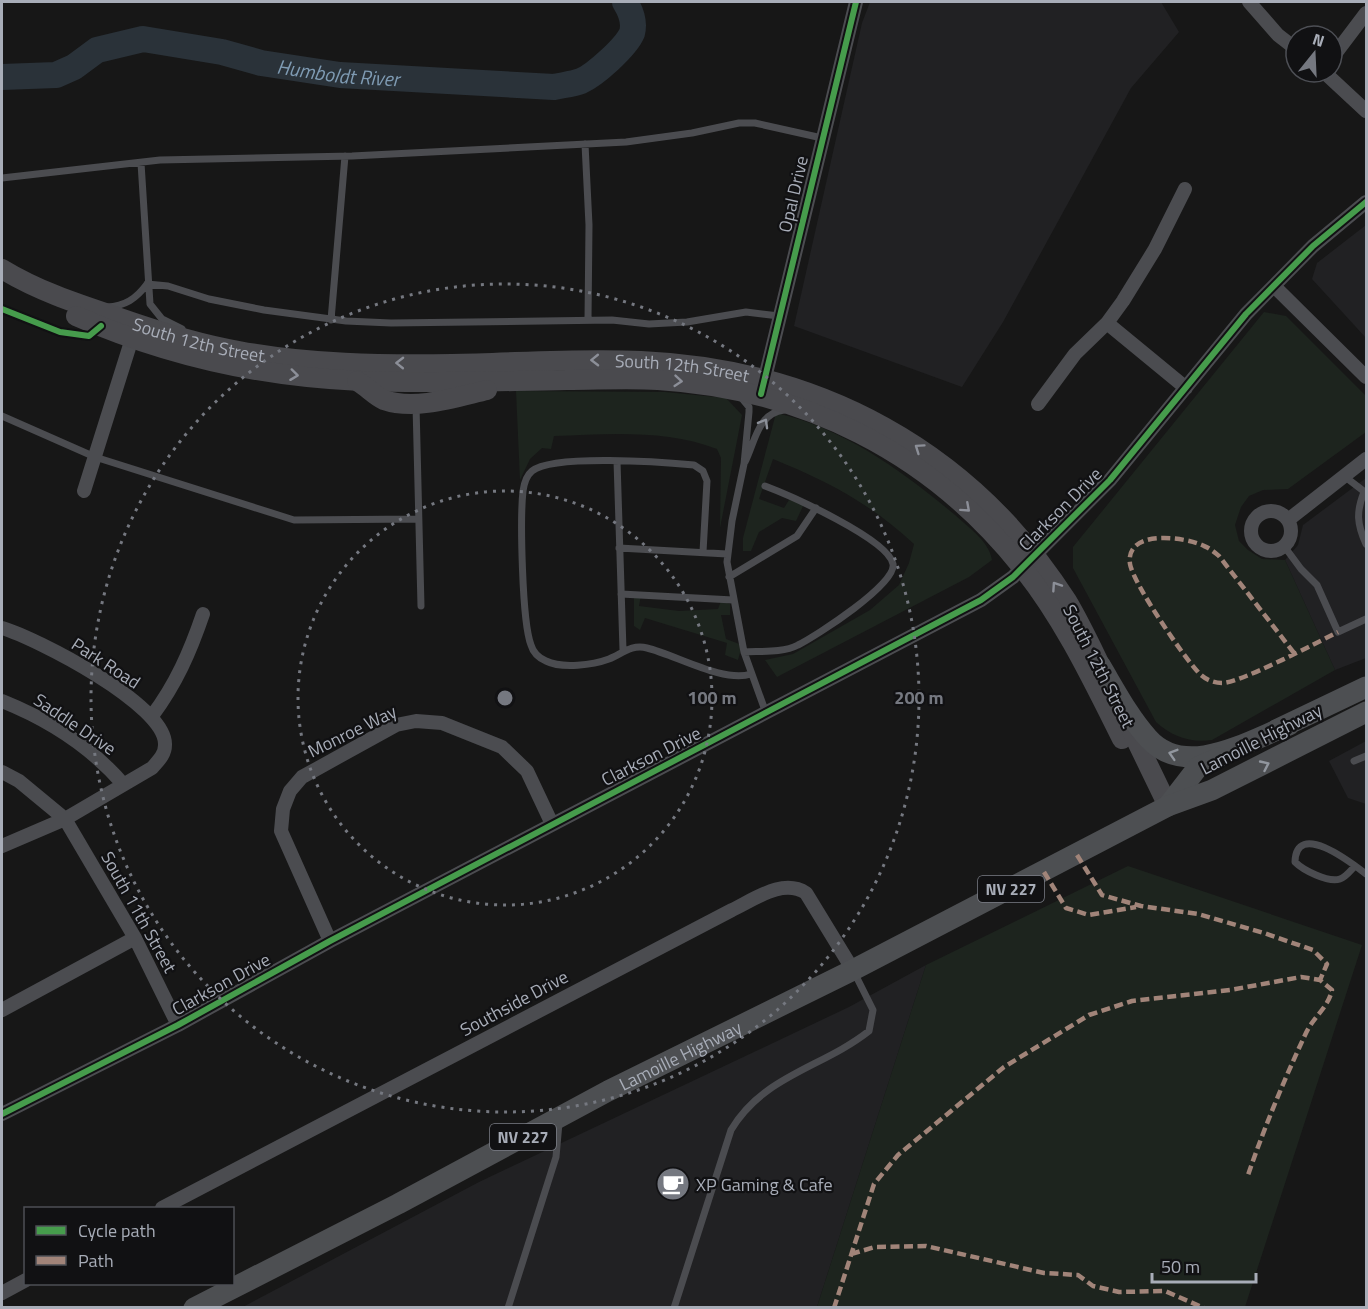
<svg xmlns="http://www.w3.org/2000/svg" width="1368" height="1309" viewBox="0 0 1368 1309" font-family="'Titillium Web',sans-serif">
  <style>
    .built { fill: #212123 }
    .green { fill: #1d241e }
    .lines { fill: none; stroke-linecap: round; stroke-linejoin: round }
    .river { stroke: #2a3239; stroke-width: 26 }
    .service { stroke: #4b4c50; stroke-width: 7 }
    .minor { stroke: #4b4c50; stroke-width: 14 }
    .secondary { stroke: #4a4a4e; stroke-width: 20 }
    .primary { stroke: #4d4f52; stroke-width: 21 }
    .quiet { stroke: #a18479; stroke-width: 4.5; stroke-dasharray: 9 4.5; stroke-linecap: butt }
    .cycleway-casing { stroke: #111113; stroke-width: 10 }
    .cycleway { stroke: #469c4c; stroke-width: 6 }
    .oneway { stroke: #8c8f98 }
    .oneway2 { stroke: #8c9099 }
    .oneway3 { stroke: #91969e }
    .ring { fill: none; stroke: #757880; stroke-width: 3; stroke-dasharray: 3 6 }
    .labels { text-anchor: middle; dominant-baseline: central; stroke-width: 4.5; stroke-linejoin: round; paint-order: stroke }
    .shield { fill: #111113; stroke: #7b7e86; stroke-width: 1.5 }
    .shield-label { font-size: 16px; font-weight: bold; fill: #a8adb8 }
    .street-label { font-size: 18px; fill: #a8adb8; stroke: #111113 }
    .poi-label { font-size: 18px; fill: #a8adb8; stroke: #111113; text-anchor: start }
    .water-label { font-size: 20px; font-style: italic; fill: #7f9bb3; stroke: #111113 }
    .centre { fill: #757880; stroke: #111113; stroke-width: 3 }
    .ring-label { font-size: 18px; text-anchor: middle; font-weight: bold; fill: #757880; stroke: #111113; stroke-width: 4.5; stroke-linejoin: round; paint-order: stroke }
  </style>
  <rect width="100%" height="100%" fill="#171717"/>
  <path class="built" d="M870 2H1161L1179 32 1131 88 1003 322 962 387 794 326 862 23Z
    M1366 225V338L1312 279 1317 263Z
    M1366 478V658L1335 670 1285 560 1298 545 1303 525Z
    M1366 741V804L1348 798 1329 761Z
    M926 965 817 1307 241 1308 479 1182 849 1007Z"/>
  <path class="green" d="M1264 312 1286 316 1366 396V432L1288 489 1263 490 1249 496 1241 507 1235 525 1239 541 1248 550 1262 559 1285 560 1335 670 1212 740C1190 743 1173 737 1156 722L1073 568V547Z
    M516 391 665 392 726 398 742 415 720 528 721 458 717 449C666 429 607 434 554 436L551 449 542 448 530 459 520 480Z
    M776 413C844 428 902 471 955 515 968 527 989 541 992 560L969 577 777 677 765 660 793 654 870 610 899 585 909 563 914 544C870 503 827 481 773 459L759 499 784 508 789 500 805 502 796 521 782 518 759 532 751 551H743V538Z
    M634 595H641L639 606 679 611 718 609 721 601 730 604V615H721L726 639 742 645 738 660 725 655 727 643 645 618 640 630 634 626Z
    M1128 866 1362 945 1245 1307H817L926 965Z"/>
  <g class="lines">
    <path class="river" id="s1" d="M2 77 56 75 74 67 97 50 143 39 222 52 261 63 340 75 554 87C563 85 573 84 581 81 595 75 626 47 632 33 635 22 630 10 625 2"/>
    <path class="service" d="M585 144 589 225 588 320
      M141 163 150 304 162 319 182 329
      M2 178 160 160 352 156 626 142 692 133 739 123H755L822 138
      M147 284 168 286 209 299 264 310 346 321 391 323 612 320 649 324 687 322 746 312 779 316
      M107 307C125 306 136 299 147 284
      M331 320 345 156
      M740 396 749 407V412L744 464 732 521 727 562 744 652 766 713
      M416 405 421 606
      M2 416 95 457 294 520 417 519
      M617 461 623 650
      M745 462C755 442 758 413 784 410
      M1344 476 1366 493
      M1364 492C1356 512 1357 524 1366 544
      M1284 546 1301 569 1317 585 1338 632 1366 619
      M619 548 727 554
      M703 552 707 481 703 471 694 465C663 462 553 454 532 471 526 476 524 484 523 491 520 518 522 622 531 645 533 652 539 658 546 661 562 669 593 665 609 659 622 654 631 644 647 648 676 655 723 683 751 674
      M729 577 797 536 816 508
      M621 594 733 600
      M744 652C760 651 783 653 798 645 816 636 897 584 893 564 888 539 789 495 765 486
      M1354 761 1366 756
      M1355 866C1351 870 1346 877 1340 879 1328 883 1303 870 1295 862 1296 819 1353 864 1366 874
      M508 1308 556 1157 559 1123
      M674 1308 731 1130C764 1075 822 1068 869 1031L873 1010 854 972"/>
    <path class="minor" d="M1249 2 1278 35 1296 49
      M1332 58 1366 13
      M1324 72 1366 111
      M1274 286 1366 377
      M1107 323 1186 388
      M763 386 856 2
      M1038 404 1075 354 1107 323 1123 301 1155 249 1185 189
      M84 491 134 332
      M1251 531a20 20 0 1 1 40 0a20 20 0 1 1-40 0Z
      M1288 520 1366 459
      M2 628C36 638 167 705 165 745 165 755 158 761 152 768L65 819 2 846
      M2 701C47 719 91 747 123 784
      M152 716C176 684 190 652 203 614
      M2 772 19 781 65 819 135 938 178 1025
      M330 941 281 831 283 809 290 791 302 777 396 725 416 721 442 723 502 747 527 771 552 824
      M2 1010 135 938
      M2 1114 178 1025 330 941 981 600 1013 577 1110 480 1246 314 1313 246 1366 202
      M162 1208 732 910C755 899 783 878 806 893L853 970
      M2 1293 26 1280"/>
    <g class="secondary">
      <path id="s2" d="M2 269C38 291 78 304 117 317 157 331 197 344 239 351 308 364 381 365 452 364 515 363 578 358 641 361 818 369 970 449 1067 601 1082 626 1094 653 1107 679"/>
      <path d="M76 316C165 355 263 377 360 381 429 384 498 381 567 380 597 380 628 378 658 380 803 389 930 452 1021 566 1063 618 1092 679 1122 739"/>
      <path d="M357 381C366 386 375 396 384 400 415 411 457 397 487 390"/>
      <path d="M1125 717 1168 806"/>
    </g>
    <g class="primary">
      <path d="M1100 665C1115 690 1129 717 1148 738 1185 780 1248 741 1289 725"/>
      <path d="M1276 730 1366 687"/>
      <path d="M1168 806 1198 767 1218 758"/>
      <path id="s3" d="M194 1308 398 1204 608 1091 853 970 1168 806 1212 790 1366 712"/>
    </g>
    <path class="quiet" d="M1294 653 1219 556C1215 553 1210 548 1204 546 1186 537 1125 528 1130 564 1133 583 1183 656 1198 672 1204 679 1213 683 1222 683 1238 684 1318 642 1338 632
      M1077 855 1102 895 1141 906 1198 914 1264 933 1313 950 1327 964 1320 980
      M1044 872 1066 908 1089 915 1136 907
      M851 1254 875 1247 926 1246 1044 1273 1078 1275 1093 1286 1119 1292 1165 1291 1204 1308
      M834 1308 874 1184 898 1155 1004 1067 1089 1015 1132 1001 1230 990 1301 977 1320 980 1332 990C1328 1008 1314 1016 1306 1033 1284 1080 1264 1128 1247 1178"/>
    <g class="cycleway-casing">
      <path id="cycleway" d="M2 309 60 332 89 336 101 326
        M761 394 856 2
        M2 1114 178 1025 330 941 981 600 1013 577 1110 480 1246 314 1313 246 1366 202"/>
    </g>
    <use href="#cycleway" class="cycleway"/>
  </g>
  <defs><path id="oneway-chevron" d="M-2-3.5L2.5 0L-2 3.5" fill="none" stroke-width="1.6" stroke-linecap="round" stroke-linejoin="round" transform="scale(1.5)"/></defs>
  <g class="oneway">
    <use href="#oneway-chevron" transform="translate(595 360) rotate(179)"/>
    <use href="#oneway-chevron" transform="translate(400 363) rotate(-179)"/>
    <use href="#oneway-chevron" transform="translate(294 375) rotate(7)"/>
    <use href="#oneway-chevron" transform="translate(678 381) rotate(5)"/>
    <use href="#oneway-chevron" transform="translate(919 448) rotate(-145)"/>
    <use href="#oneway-chevron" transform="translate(966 508) rotate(42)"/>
    <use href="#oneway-chevron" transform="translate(1056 586) rotate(-124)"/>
  </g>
  <use class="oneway2" href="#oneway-chevron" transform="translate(764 423) rotate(-60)"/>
  <g class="oneway3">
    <use href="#oneway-chevron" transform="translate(1173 754) rotate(-163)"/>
    <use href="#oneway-chevron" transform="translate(1265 765) rotate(-25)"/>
  </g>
  <g class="ring">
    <circle cx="505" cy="698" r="207"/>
    <circle cx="505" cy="698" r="414"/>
  </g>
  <defs>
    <g id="cafe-disc" transform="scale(1.725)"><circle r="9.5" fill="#757880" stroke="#111113"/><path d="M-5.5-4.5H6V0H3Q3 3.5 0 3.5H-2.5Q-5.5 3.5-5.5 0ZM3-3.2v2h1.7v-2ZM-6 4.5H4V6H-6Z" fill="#fff"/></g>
  </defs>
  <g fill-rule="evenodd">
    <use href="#cafe-disc" x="673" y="1184"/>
  </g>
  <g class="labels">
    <g class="shield">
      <rect x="978" y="876" width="66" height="26" rx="4.5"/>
      <rect x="490" y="1124" width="66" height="26" rx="4.5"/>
    </g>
    <g class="shield-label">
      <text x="1011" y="889">NV 227</text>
      <text x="523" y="1137">NV 227</text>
    </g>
    <g class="street-label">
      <text transform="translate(793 194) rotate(-77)">Opal Drive</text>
      <text stroke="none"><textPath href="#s2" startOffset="210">South 12th Street</textPath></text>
      <text stroke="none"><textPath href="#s2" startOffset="696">South 12th Street</textPath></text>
      <text transform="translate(1060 509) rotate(-45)">Clarkson Drive</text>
      <text transform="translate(106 663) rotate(33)">Park Road</text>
      <text transform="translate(1099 666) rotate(63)">South 12th Street</text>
      <text transform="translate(75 724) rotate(34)">Saddle Drive</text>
      <text transform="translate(352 731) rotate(-26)">Monroe Way</text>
      <text transform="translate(1261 739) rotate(-27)">Lamoille Highway</text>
      <text transform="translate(651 756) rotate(-27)">Clarkson Drive</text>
      <text transform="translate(139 912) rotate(61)">South 11th Street</text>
      <text transform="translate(221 984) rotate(-29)">Clarkson Drive</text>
      <text transform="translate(514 1003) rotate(-28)">Southside Drive</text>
      <text stroke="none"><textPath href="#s3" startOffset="548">Lamoille Highway</textPath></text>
    </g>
    <g class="poi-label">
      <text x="696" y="1184">XP Gaming &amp; Cafe</text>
    </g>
    <g class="water-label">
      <text stroke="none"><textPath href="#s1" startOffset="348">Humboldt River</textPath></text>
    </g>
  </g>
  <circle cx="505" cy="698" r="9" class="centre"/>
  <g class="ring-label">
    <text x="712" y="704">100 m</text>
    <text x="919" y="704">200 m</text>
  </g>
  <rect width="1368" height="1309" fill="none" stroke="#a8adb8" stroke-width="6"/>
  <rect x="24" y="1207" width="210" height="78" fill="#111113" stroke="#4d4f55" stroke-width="1.5"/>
  <rect x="36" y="1226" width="30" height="9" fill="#469c4c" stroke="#4d4f55" stroke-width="1.5"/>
  <text x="78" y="1237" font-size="18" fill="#a8adb8">Cycle path</text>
  <rect x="36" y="1256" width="30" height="9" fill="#a18479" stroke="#4d4f55" stroke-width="1.5"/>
  <text x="78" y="1267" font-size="18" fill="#a8adb8">Path</text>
  <g transform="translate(1314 54) rotate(18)"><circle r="28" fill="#111113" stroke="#4d4f55" stroke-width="1.5"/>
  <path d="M0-4.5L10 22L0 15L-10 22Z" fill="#757880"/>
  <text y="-9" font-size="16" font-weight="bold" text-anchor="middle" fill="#a8adb8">N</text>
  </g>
  <path d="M1152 1273v9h104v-9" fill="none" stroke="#a8adb8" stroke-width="3"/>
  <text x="1161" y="1273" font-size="18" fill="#a8adb8" stroke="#111113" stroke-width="4.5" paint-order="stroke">50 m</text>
</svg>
